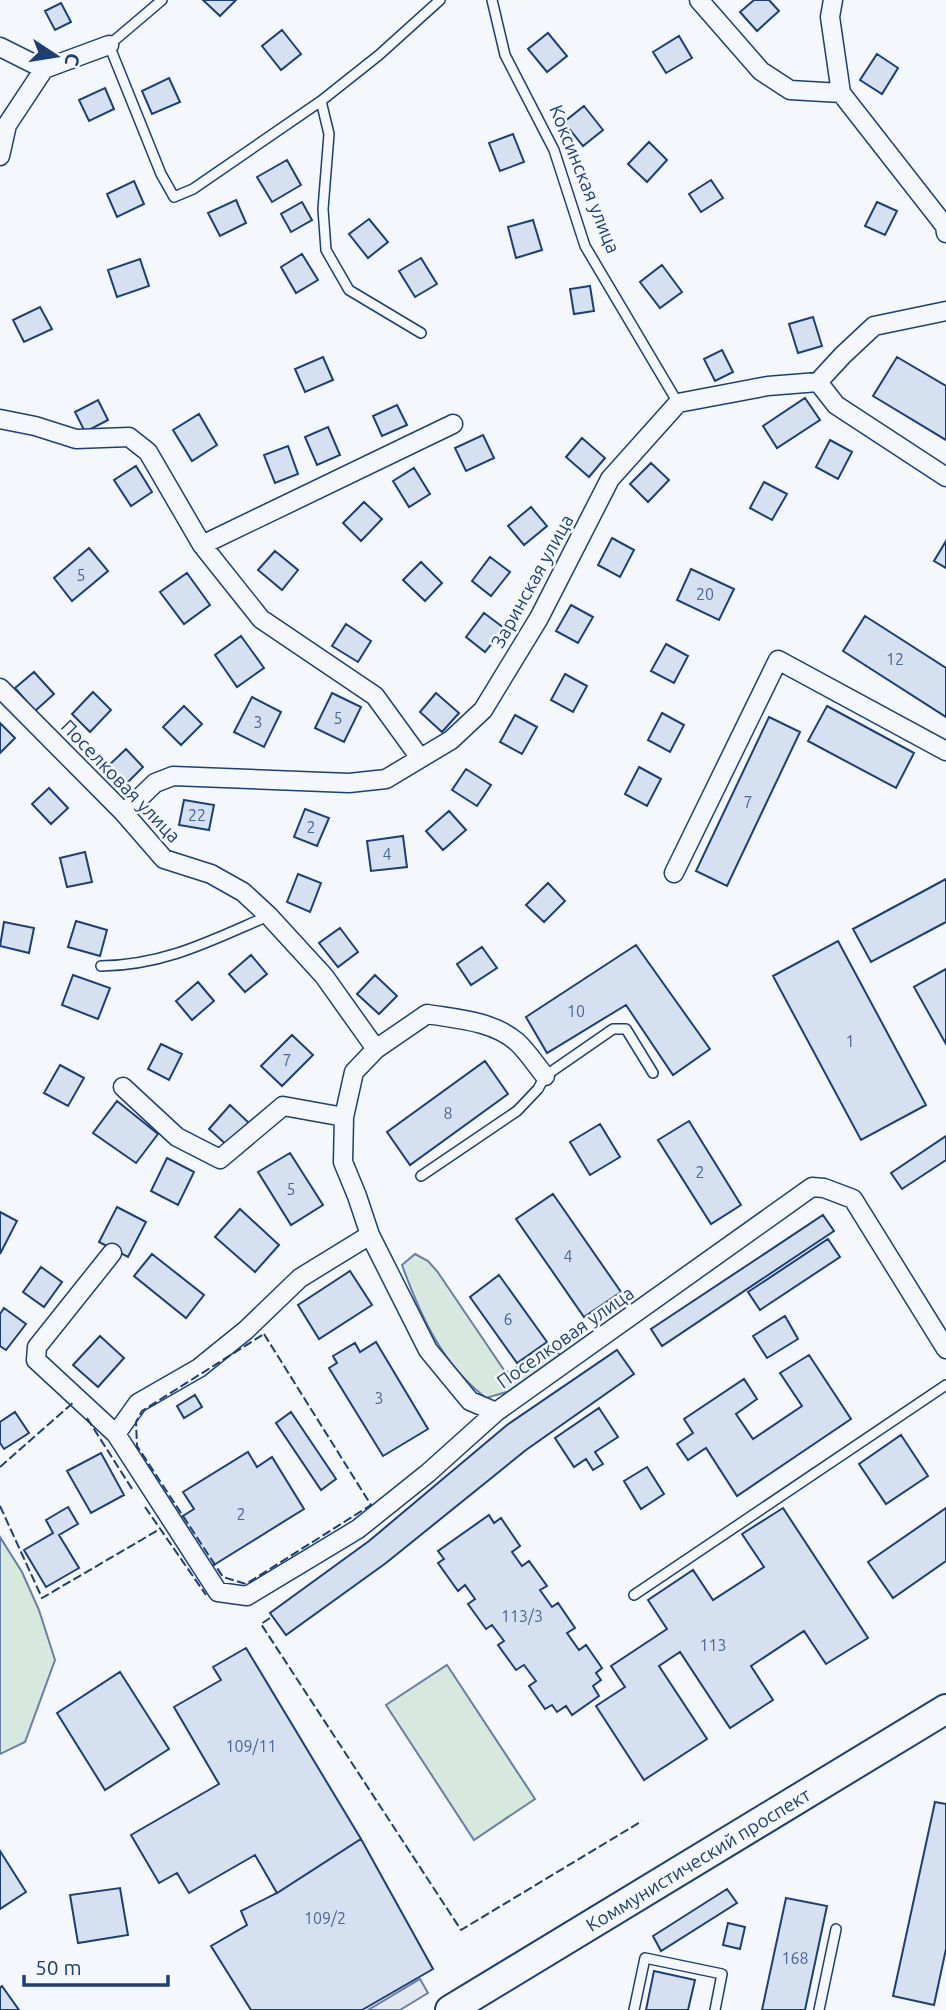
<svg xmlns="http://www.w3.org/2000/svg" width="946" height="2010" viewBox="0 0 946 2010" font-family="Ubuntu,sans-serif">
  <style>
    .green { fill: #d7e8df; stroke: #687fa3; stroke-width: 2 }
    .parking { fill: #e3e8f0; stroke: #687fa3; stroke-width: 2 }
    .building { fill: #d5e0f0; stroke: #1d3f73; stroke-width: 2 }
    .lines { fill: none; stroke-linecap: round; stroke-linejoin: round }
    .lane-casing { stroke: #1d3f73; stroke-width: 12 }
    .street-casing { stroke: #1d3f73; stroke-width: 21 }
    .primary-casing { stroke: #1d3f73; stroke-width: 32 }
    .lane { stroke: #f4f7fb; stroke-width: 9 }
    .street { stroke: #f4f7fb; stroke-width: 18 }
    .primary { stroke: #f4f7fb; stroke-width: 28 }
    .fence { stroke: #1d3f73; stroke-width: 2; stroke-dasharray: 9 3.5; stroke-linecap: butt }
    .labels { text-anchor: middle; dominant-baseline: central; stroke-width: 5; stroke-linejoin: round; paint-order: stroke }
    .number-label { font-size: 16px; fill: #4b6792 }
    .street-label { font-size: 19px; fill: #1d3f73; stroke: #f4f7fb }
  </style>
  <rect width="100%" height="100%" fill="#f4f7fb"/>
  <path class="green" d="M415 1254 428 1261 437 1271 506 1373 553 1348 562 1357 521 1388 486 1398C442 1364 421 1317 402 1265Z
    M0 1537 22 1572 39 1610 55 1660 25 1742 0 1754Z
    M447 1665 535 1799 474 1840 386 1705Z"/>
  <path class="parking" d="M420 1979 428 1993 400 2010H368Z"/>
  <path class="building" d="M203 0H236L220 16Z
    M754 0H769L779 11 757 31 740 12Z
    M61 3 71 22 55 30 45 11Z
    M282 30 301 54 281 70 262 46Z
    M548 33 567 56 547 72 528 49Z
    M679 36 692 58 666 73 653 52Z
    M877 54 898 68 882 94 860 80Z
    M169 78 180 102 152 114 142 91Z
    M105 88 114 109 89 121 79 100Z
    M584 106 603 130 583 146 564 122Z
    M513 134 524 162 500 171 489 143Z
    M649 142 667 160 647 182 628 164Z
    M287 160 301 185 272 202 257 177Z
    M711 180 723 198 701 212 689 194Z
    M134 181 144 204 117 217 107 194Z
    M236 200 246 223 220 236 208 213Z
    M302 202 312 220 291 232 281 214Z
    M877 202 897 211 885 235 865 226Z
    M369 219 388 242 368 258 349 234Z
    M533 220 542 250 516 258 508 227Z
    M302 254 318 280 296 293 281 267Z
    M421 258 437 284 415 297 399 271Z
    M140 259 149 286 117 297 108 270Z
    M662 265 682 292 660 308 640 282Z
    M590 286 594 311 574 314 570 289Z
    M40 307 52 329 24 342 13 320Z
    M813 317 822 346 798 353 789 324Z
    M722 350 733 372 715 381 704 359Z
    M323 357 333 380 305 392 295 369Z
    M897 357 946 386V440L873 396Z
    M805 398 820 420 777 448 763 426Z
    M98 400 108 420 85 432 75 412Z
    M397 405 407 425 382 436 373 416Z
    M199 414 217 445 192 461 173 430Z
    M328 427 340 455 317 465 305 437Z
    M483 435 494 458 466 471 455 448Z
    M582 438 605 458 589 477 566 457Z
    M830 440 852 452 838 479 816 467Z
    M288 446 298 474 275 483 264 455Z
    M651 463 669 480 648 502 630 484Z
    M136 466 152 492 131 506 114 480Z
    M414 468 430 494 409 507 393 481Z
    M764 482 787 494 772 520 750 508Z
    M364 502 382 519 361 541 343 523Z
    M531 507 547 526 524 545 508 526Z
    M612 538 634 550 620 577 598 565Z
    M946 541V568L934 561Z
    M89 548 108 571 72 601 54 578Z
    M275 551 298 570 282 590 258 570Z
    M490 557 510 572 491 596 472 581Z
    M421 562 442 583 425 601 403 580Z
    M691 569 734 589 719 620 677 600Z
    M187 573 210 605 184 624 160 592Z
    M571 605 593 617 578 643 556 631Z
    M484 613 504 628 485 652 466 637Z
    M865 616 946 668V717L843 651Z
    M346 624 371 641 358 662 332 646Z
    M241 636 264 668 237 687 215 655Z
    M666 644 688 656 674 683 651 671Z
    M34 672 54 694 35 711 15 688Z
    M565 674 587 686 573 712 551 700Z
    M93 692 111 710 90 732 72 714Z
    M332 693 361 707 344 742 315 728Z
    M436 693 459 713 442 732 420 712Z
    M252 697 281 712 264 747 234 732Z
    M184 706 202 724 181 745 163 727Z
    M827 706 914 753 896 788 808 741Z
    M662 713 684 725 670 752 648 740Z
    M515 715 537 727 522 754 500 742Z
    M769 717 800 732 727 886 696 871Z
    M0 723 15 738 0 753Z
    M126 749 143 767 122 788 104 770Z
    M639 767 661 779 647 806 625 794Z
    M466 769 491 785 477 806 452 790Z
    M49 788 68 808 51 824 32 804Z
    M184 800 214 805 209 830 179 825Z
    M305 809 329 818 317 846 294 837Z
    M449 811 466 830 443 850 426 831Z
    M403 836 407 867 371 871 367 841Z
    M85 852 92 882 67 887 60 858Z
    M298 874 321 883 310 912 287 902Z
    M946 879V922L871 962 853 929Z
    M548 883 565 901 544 922 526 905Z
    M76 921 107 930 100 956 68 947Z
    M4 922 34 928 29 953 0 946Z
    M340 928 358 952 338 967 319 943Z
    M838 941 926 1105 861 1140 773 976Z
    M636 945 710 1049 673 1075 626 1005 547 1053 526 1017Z
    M482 947 497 968 471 985 457 964Z
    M251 955 267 974 245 992 229 974Z
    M946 969V1044L914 987Z
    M73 975 110 988 98 1019 62 1005Z
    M375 975 397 996 379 1014 357 994Z
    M198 982 214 1001 192 1020 176 1001Z
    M292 1035 313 1055 282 1086 261 1066Z
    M161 1044 182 1054 169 1080 148 1069Z
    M485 1061 508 1094 410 1165 387 1132Z
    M60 1065 84 1078 68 1106 44 1093Z
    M117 1101 158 1134 136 1163 93 1133Z
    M230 1105 249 1123 228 1146 209 1129Z
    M689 1121 741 1205 711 1224 658 1140Z
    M600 1124 620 1157 590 1175 570 1142Z
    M946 1136V1160L902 1189 891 1173Z
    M290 1153 323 1205 291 1225 258 1172Z
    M167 1158 194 1172 178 1205 151 1191Z
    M553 1194 621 1292 584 1317 516 1219Z
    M117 1207 146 1222 128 1257 99 1242Z
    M240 1209 279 1245 255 1272 215 1237Z
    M0 1212 17 1221 0 1254Z
    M823 1215 834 1231 662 1346 651 1329Z
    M828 1239 840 1257 760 1310 748 1292Z
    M152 1254 204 1295 186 1318 134 1276Z
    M41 1267 62 1282 44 1307 23 1292Z
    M350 1271 372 1305 319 1339 298 1305Z
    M499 1275 547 1342 517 1363 470 1297Z
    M4 1308 26 1324 6 1350 0 1346V1314Z
    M785 1316 798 1339 767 1358 753 1336Z
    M100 1336 124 1358 98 1387 73 1365Z
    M376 1342 428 1429 383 1456 329 1368 337 1363 333 1356 355 1343 360 1352Z
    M617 1350 634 1374 526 1450 386 1563 286 1635 270 1613 369 1541 507 1425Z
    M809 1355 851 1419 737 1496 706 1448 688 1460 677 1444 693 1433 684 1419 744 1379 757 1399 736 1414 753 1439 802 1406 780 1373Z
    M195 1395 202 1407 184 1418 177 1406Z
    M599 1408 618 1437 595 1452 603 1464 593 1470 586 1459 574 1467 555 1438Z
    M15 1412 29 1433 4 1449 0 1443V1422Z
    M291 1412 336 1479 321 1490 276 1423Z
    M901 1435 928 1476 886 1504 859 1464Z
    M248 1452 257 1467 272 1457 304 1509 209 1568 178 1519 194 1509 183 1492Z
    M101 1453 124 1495 91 1513 67 1471Z
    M647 1467 664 1494 641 1509 624 1481Z
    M68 1507 78 1524 59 1535 79 1568 46 1587 24 1550 53 1533 46 1520Z
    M783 1508 868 1638 826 1664 804 1631 751 1666 773 1700 730 1728 680 1652 659 1666 707 1739 644 1780 596 1706 625 1687 611 1666 667 1629 648 1600 693 1570 713 1600 764 1567 742 1534Z
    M946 1508V1561L893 1598 868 1562Z
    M489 1515 494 1523 501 1518 520 1546 512 1552 522 1566 529 1561 547 1586 540 1590 552 1607 558 1603 575 1628 567 1633 579 1650 586 1645 602 1668 596 1673 601 1680 593 1686 599 1696 572 1715 566 1706 557 1712 552 1705 545 1709 529 1686 536 1681 524 1665 516 1670 498 1645 504 1641 492 1625 486 1629 468 1604 475 1599 465 1585 458 1591 438 1563 444 1559 438 1551Z
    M246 1648 361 1839 277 1893 255 1855 189 1893 177 1873 159 1883 131 1835 219 1784 174 1707 221 1680 213 1667Z
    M120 1672 169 1749 105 1790 57 1713Z
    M935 1802 946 1804V1949L934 2005 893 1996Z
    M361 1839 433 1969 362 2010H251L211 1946 247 1925 241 1911 277 1893Z
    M0 1851 26 1892 0 1909Z
    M120 1888 128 1935 78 1943 70 1895Z
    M727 1889 737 1903 661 1951 653 1936Z
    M786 1898 827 1906 805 2010H762Z
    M728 1923 745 1927 740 1949 723 1945Z
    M654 1971 695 1980 688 2010H646Z
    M2 1986 19 2010H0V1988Z"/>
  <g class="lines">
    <g class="lane-casing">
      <path id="lane" d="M162 0 109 45 161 174 174 197 193 189 321 101 379 55 440 0
        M492 0 505 55 554 150 585 246 678 403
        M321 101 329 134 323 209 326 250 349 290 421 333
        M101 966C165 965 210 941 268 916
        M421 1176 517 1111 538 1089 545 1076 613 1029H626L653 1073
        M634 1595 946 1385
        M634 2010 645 1958 722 1974 715 2010
        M819 2010 836 1929"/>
    </g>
    <g class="street-casing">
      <path id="street" d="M699 0 761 71 790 90 841 93
        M833 0 830 17 841 93 945 226 946 233
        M0 47 44 69
        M0 156 7 125 44 69 109 45
        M818 382 843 355 874 326 946 311
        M0 419 35 426 76 439 129 437 148 452 202 545 261 619 375 696 420 758
        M202 545 453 424
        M0 688 124 813 164 859 211 874 243 892 269 916 324 976 376 1049
        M124 813 155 783 173 776 349 783 386 779 451 740 483 710 539 618 610 479 678 403 768 386 818 382 836 405 946 477
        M674 873 778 660 946 751
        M545 1076C536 1065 527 1051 517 1042 493 1021 457 1019 427 1014L376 1049 354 1072 344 1117 343 1162 357 1196 370 1235 428 1350 470 1401 496 1412 812 1187 824 1188 853 1199 946 1349
        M123 1087 177 1137 220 1159 283 1106 344 1117
        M370 1235 300 1278 246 1330 199 1368 138 1403 116 1434 218 1592 247 1596 358 1529 428 1473 496 1412
        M112 1253 37 1347 36 1360 116 1434"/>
    </g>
    <g class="primary-casing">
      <g id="primary">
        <path id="s1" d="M450 2010 946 1709"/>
      </g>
    </g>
    <use href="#lane" class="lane"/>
    <use href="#street" class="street"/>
    <use href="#primary" class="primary"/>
    <path class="fence" d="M264 1334 371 1505 246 1584 223 1577 137 1446 136 1422 142 1411Z
      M87 1418 134 1492
      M0 1467 75 1401
      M0 1506 42 1598 160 1529
      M145 1507 206 1595
      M270 1618 261 1624 461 1930 642 1821"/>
  </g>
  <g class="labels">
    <g class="number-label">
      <text x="81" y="575">5</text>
      <text x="705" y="594">20</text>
      <text x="895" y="659">12</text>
      <text x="338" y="718">5</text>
      <text x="258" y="722">3</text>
      <text x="748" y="802">7</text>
      <text x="197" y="815">22</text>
      <text x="311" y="827">2</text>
      <text x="387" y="854">4</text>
      <text x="576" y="1011">10</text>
      <text x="850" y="1041">1</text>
      <text x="287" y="1060">7</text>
      <text x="448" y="1113">8</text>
      <text x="700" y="1172">2</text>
      <text x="291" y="1189">5</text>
      <text x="568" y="1256">4</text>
      <text x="508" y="1319">6</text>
      <text x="379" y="1398">3</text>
      <text x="241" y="1514">2</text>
      <text x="522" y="1616">113/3</text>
      <text x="713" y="1645">113</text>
      <text x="251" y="1746">109/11</text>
      <text x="325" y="1918">109/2</text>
      <text x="795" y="1958">168</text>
    </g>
    <g class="street-label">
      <text transform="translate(585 179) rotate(68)">Коксинская улица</text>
      <text transform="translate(532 581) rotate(-61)">Заринская улица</text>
      <text transform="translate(121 781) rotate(46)">Поселковая улица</text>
      <text transform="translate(565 1337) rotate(-35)">Поселковая улица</text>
      <text stroke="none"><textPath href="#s1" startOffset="290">Коммунистический проспект</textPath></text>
    </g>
  </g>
  <g transform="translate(56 56) rotate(102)" stroke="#f4f7fb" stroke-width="5" paint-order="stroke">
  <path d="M0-5L12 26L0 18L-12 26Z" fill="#1d3f73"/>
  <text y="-10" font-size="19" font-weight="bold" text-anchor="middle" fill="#1d3f73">С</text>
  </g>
  <path d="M24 1975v10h144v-10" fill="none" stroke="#1d3f73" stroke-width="3.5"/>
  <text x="35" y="1975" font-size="21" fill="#1d3f73" stroke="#f4f7fb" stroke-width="5" paint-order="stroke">50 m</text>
</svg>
